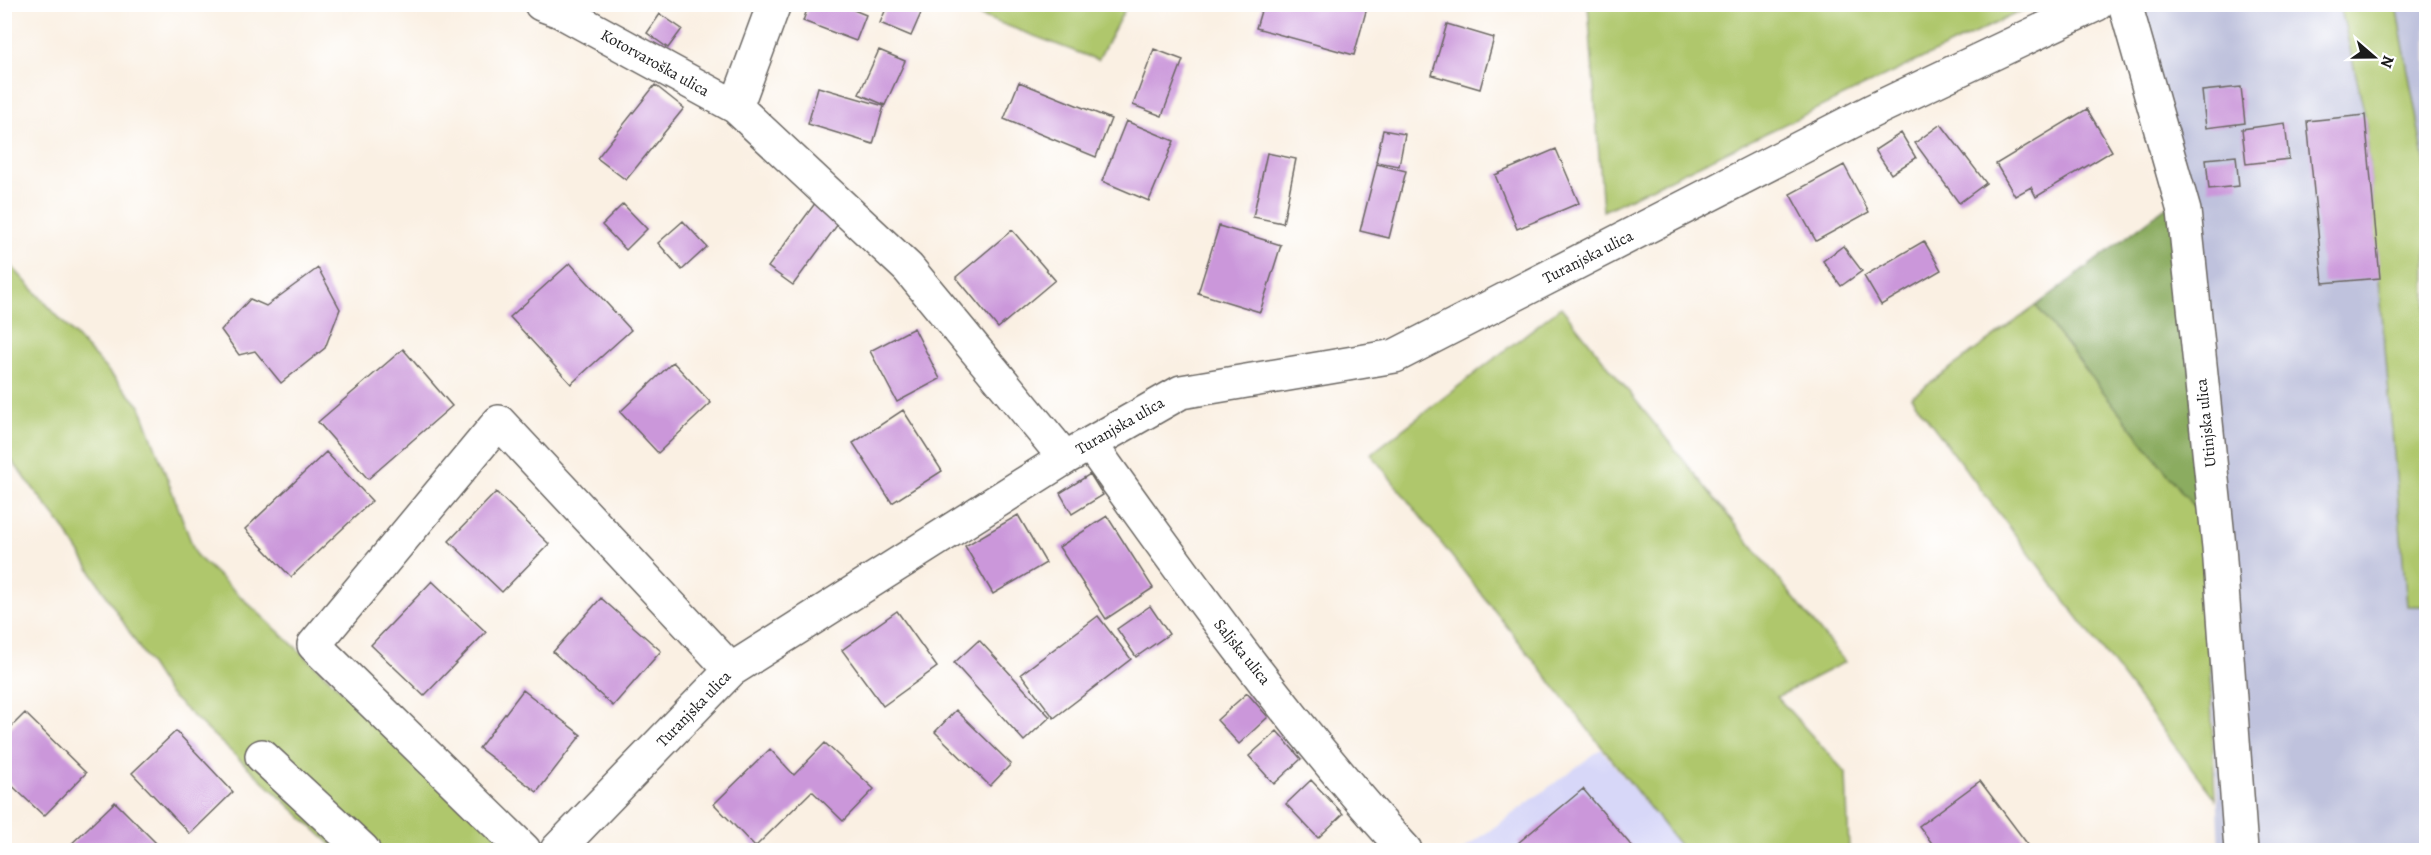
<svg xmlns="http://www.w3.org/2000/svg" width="2431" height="855" viewBox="0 0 2431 855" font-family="Alegreya,serif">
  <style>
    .built { fill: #d7d7f8 }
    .industrial { fill: #bfc2dd }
    .green { fill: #afc76c; stroke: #667244; stroke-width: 1.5 }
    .forest { fill: #8bac60; stroke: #54643e; stroke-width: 1.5 }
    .building { fill: #cb97da }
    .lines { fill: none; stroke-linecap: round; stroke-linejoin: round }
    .minor-casing { stroke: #6a6662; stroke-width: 36 }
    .minor { stroke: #fff; stroke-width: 33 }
    .rail { stroke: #1c1c1c; stroke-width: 4.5; stroke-dasharray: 9 4.5; stroke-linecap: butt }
    .labels { text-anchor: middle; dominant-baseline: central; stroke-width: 4.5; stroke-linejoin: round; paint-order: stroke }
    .street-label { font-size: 16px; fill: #1c1c1c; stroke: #fff }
  </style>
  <rect width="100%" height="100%" fill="#fff"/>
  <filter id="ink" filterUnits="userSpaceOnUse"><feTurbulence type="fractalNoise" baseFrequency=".0167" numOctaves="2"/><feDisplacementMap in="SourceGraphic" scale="12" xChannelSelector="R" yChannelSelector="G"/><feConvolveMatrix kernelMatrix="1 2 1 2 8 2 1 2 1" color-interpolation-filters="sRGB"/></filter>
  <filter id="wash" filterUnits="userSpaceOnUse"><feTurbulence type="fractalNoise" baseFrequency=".008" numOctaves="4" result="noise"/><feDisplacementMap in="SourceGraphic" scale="24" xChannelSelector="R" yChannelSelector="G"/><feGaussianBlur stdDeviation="1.35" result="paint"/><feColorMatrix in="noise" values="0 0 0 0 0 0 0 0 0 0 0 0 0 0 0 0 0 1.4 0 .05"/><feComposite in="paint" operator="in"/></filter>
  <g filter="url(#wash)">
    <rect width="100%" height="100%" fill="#faf0e3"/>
    <path class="built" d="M1601 749 1683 850H1463Z"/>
    <path class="industrial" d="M2145 4 2340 5 2365 115 2407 606H2426V850H2220L2204 520 2175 200 2119 16Z
      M2396 5H2426V169Z"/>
    <path class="green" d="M952 5 1127 4V5L1098 60Z
      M1588 5V4L2034 5 1603 211Z
      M2340 5H2396L2426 169V606H2407L2365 115Z
      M5 259 140 406 196 555 514 850H337L168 693 63 527 5 452Z
      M2036 306 2204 520 2215 799 1911 397Z
      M1561 307 1845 662 1777 697 1846 773 1849 850H1683L1371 454Z"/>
    <path class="forest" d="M2175 200 2204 520 2036 306Z"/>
    <g id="blocks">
      <path class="building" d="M809 4H839L866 15 856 41 803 21Z
        M888 4H925L911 36 880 23Z
        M1263 4H1368L1354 55 1256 28Z
        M660 14 682 29 668 48 647 33Z
        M1447 24 1494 38 1480 89 1432 75Z
        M1154 49 1183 60 1162 116 1133 105Z
        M879 50 905 61 885 105 859 94Z
        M1019 82 1111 119 1096 157 1004 119Z
        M655 85 684 108 626 180 597 158Z
        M818 87 884 106 873 144 808 124Z
        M2241 87 2245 123 2206 128 2202 91Z
        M2087 109 2112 151 2036 197 2031 187 2015 196 1996 164Z
        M2365 115 2380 278 2323 283 2307 121Z
        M1126 121 1174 141 1149 201 1102 181Z
        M2285 123 2289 159 2246 164 2242 129Z
        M1941 124 1986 183 1959 203 1915 143Z
        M1383 130 1405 134 1399 166 1376 162Z
        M1901 133 1916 158 1891 174 1875 150Z
        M1556 149 1579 203 1517 229 1495 175Z
        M1267 153 1296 159 1283 223 1253 217Z
        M2236 156 2239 186 2209 189 2206 159Z
        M1377 164 1406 171 1389 238 1360 231Z
        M1844 165 1869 212 1816 241 1790 194Z
        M816 202 841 220 793 285 768 267Z
        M623 204 647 229 626 250 602 225Z
        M683 221 707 247 682 270 658 243Z
        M1219 226 1281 245 1260 312 1198 293Z
        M1012 230 1055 280 998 328 956 277Z
        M1924 241 1941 270 1881 305 1864 276Z
        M1843 246 1862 271 1841 286 1823 261Z
        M570 263 631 330 571 384 510 317Z
        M318 268 340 309 325 348 281 383 255 351 239 355 221 330 250 299 266 306Z
        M914 328 940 379 897 402 870 351Z
        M403 349 452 406 368 479 318 422Z
        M673 362 711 403 658 453 620 412Z
        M903 410 942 471 892 503 853 443Z
        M326 452 372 501 291 577 245 529Z
        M1090 474 1103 495 1072 514 1060 493Z
        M496 492 549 544 502 592 449 541Z
        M1018 515 1046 563 993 594 965 546Z
        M1107 516 1153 588 1106 619 1059 547Z
        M432 581 486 632 424 696 371 645Z
        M601 598 661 651 613 706 553 652Z
        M1150 606 1169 634 1136 657 1117 629Z
        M897 611 937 667 883 706 842 650Z
        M1098 616 1131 659 1054 718 1021 674Z
        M979 640 1050 717 1024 741 954 663Z
        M523 690 581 735 537 792 479 748Z
        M1247 693 1268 717 1239 744 1217 720Z
        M956 710 1011 764 990 786 935 732Z
        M25 713 86 773 44 816 4 778V734Z
        M176 731 233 792 190 834 132 773Z
        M1277 731 1301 759 1274 784 1249 756Z
        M825 743 874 789 843 821 812 791 755 847 714 804 770 749 794 775Z
        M1311 780 1343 814 1318 838 1286 804Z
        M1980 781 2032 850H1937L1919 826Z
        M1583 789 1635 850H1524L1518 843Z
        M115 802 157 844 151 850H65Z"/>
    </g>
  </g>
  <g filter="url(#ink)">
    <use href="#blocks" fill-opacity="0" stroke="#6a6662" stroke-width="1.5"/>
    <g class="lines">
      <g class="minor-casing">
        <path id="minor" d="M541 4 560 11 736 107
          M774 4 736 107 908 268 1065 458
          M2125 4 2184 211 2219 547 2241 850
          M1091 445C1190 584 1290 724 1405 850
          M262 756 363 850
          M524 850 314 645 499 422 731 670
          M557 850 731 670 1065 458 1181 392 1395 356 1872 111 2097 4"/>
      </g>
      <use href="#minor" class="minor"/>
      <path class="rail" d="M2426 4V15"/>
    </g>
  </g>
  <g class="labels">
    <g class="street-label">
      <text transform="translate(655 63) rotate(29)">Kotorvaroška ulica</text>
      <text transform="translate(1588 257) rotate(-27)">Turanjska ulica</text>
      <text transform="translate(2206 423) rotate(-96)">Utinjska ulica</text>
      <text transform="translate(1120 426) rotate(-30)">Turanjska ulica</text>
      <text transform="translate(1242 652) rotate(51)">Saljska ulica</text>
      <text transform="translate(694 709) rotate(-46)">Turanjska ulica</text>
    </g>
  </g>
  <rect width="2431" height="855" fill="none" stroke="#fff" stroke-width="24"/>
  <g transform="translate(2374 57) rotate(110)" stroke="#ffffff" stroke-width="4.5" paint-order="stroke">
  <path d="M0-4.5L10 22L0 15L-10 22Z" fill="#1c1c1c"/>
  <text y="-9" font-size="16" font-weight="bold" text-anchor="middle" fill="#1c1c1c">N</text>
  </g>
</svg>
